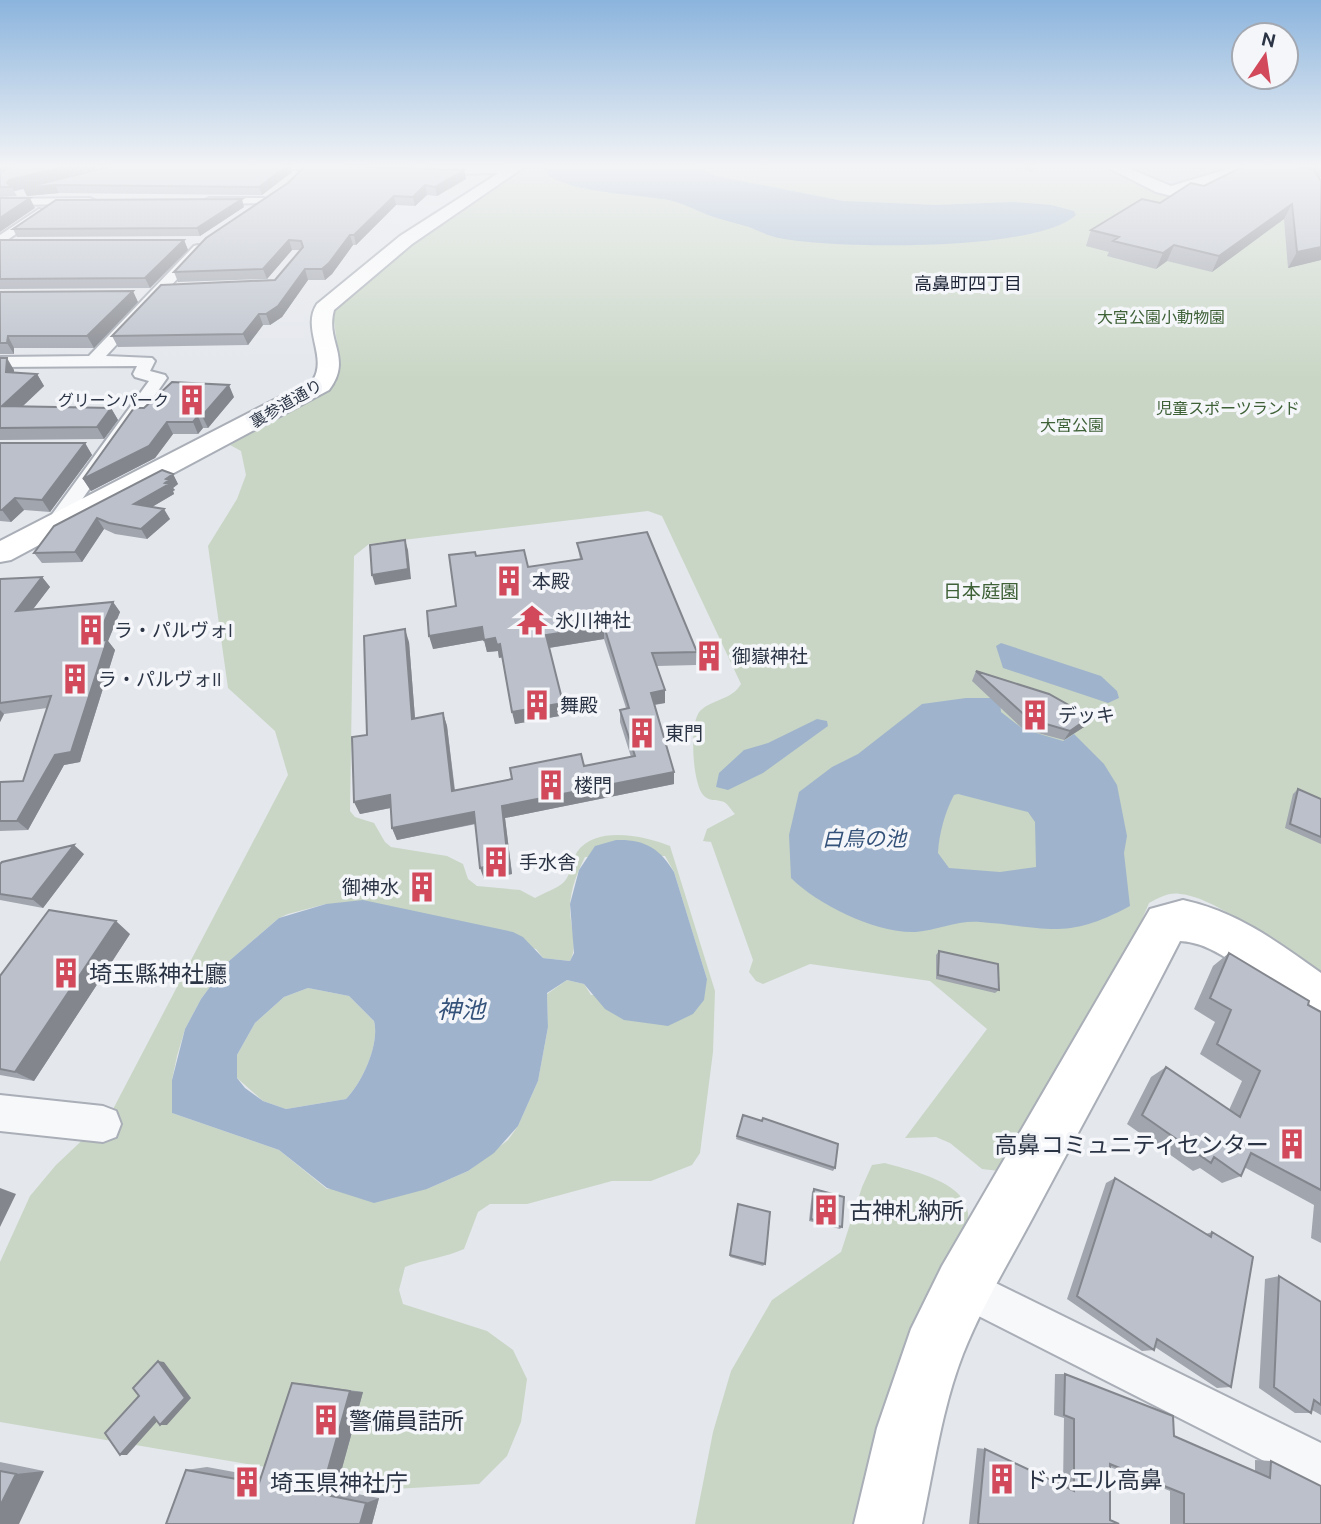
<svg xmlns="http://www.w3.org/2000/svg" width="1321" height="1524" viewBox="0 0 1321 1524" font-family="Ubuntu,'Noto Sans JP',sans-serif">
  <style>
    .built { fill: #d2d6de }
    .green { fill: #c9d6c5; fill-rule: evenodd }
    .water { fill: #9fb4cc; fill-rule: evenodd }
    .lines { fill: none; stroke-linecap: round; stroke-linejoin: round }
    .street-casing { stroke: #a9aeb7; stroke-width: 4 }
    .secondary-casing { stroke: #a9aeb7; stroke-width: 4 }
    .street { fill: #f7f8fa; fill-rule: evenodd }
    .secondary { fill: #fff; fill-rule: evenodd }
    .rail-casing { stroke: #7d8696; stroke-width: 3.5 }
    .rail { stroke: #f4f6f9; stroke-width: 2.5; stroke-dasharray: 7; stroke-linecap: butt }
    .wall { fill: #a1a5ae }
    .shaded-wall { fill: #83868d }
    .building { fill: #bbc0ca; stroke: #83868d; stroke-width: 2 }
    .labels { text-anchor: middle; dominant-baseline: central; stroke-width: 7; stroke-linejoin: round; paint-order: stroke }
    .far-park-label { font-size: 16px; fill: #3f6138; stroke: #f4f6f9 }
    .far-poi-label { font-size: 16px; fill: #2b3445; stroke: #f4f6f9; text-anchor: end }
    .far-street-label { font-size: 16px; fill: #2b3445; stroke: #f4f6f9 }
    .far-neighbourhood-label { font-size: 18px; fill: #1d2536; stroke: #f4f6f9 }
    .poi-label { font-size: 19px; fill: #2b3445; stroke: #f4f6f9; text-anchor: start }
    .park-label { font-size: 19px; fill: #3f6138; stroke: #f4f6f9 }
    .water-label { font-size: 21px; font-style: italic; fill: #34527a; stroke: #f4f6f9 }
    .near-poi-label { font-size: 23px; fill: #2b3445; stroke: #f4f6f9; text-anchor: start }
    .near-water-label { font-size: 24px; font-style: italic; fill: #34527a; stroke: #f4f6f9 }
  </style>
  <rect width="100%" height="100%" fill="#e4e7ec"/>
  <path class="built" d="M1119 165H1236L1172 186 1162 185Z"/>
  <path class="green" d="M529 165H1100L1172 197 1321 186V978C1287 955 1219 897 1180 894 1169 892 1159 898 1149 903L1135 936 999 1171 982 1169 950 1143 936 1137 905 1138 987 1029 930 981 810 964 763 984 756 981 749 972 753 960 711 842 703 841 707 829 735 814C732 811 728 804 724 802 718 799 710 802 704 796 692 785 689 722 700 711 712 699 732 700 741 684L662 516 648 511 369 544 354 556 350 811 355 817 374 823 385 842 391 847 447 856 463 864 468 879 477 886 520 890 535 898C543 893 557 889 564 882 571 875 572 860 577 852 596 825 645 836 670 846L715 991 713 1052 700 1153 692 1165 651 1181H612L527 1204H490L478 1212 464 1249C444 1258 425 1259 405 1267L399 1290 403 1304 487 1331 513 1350 527 1379 521 1422 507 1456 479 1484 395 1489 0 1422V1262L30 1196 56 1165 111 1113 288 775 275 731 228 688 208 546 237 499 246 475 241 451 230 445 336 383 340 364 332 307 360 280ZM665 856 674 872 707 979 591 995 584 984 567 980 547 994 548 1027 538 1081 518 1126 508 1140 468 1171 427 1189H327L279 1150 172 1113V1080L177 1056 185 1029 201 999 229 961 279 918 288 914 326 904 536 949 543 958 570 961C579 945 569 923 570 906 571 888 577 873 585 857Z
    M1124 165H1227L1149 177Z
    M308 988 349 996 374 1021C380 1044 362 1083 346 1099L286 1109 263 1101 237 1078V1055L255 1023 284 997Z
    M885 1163C912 1171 978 1184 967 1224L920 1307 892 1386 864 1524H695L713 1432 731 1371 772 1300 841 1252 862 1187 872 1165Z"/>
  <path class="water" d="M543 165H695L716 176 843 201 936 205 1013 202 1051 205 1074 211 1076 215C1037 252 833 249 779 238 769 236 759 231 749 227 736 223 722 220 708 215 695 210 683 203 669 200 641 195 565 192 546 173Z
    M1001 643 1101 676 1117 691 1119 698 1108 703 1003 668 996 646Z
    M966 698H1000L1001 712 1023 729 1063 741 1074 734 1104 764 1117 785 1127 836 1124 853 1130 906C1065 941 1048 927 980 922 959 920 937 930 916 932 877 934 818 905 791 878L789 835 799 792 832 767 858 754 922 704ZM958 794 1028 812 1035 822 1036 867 1000 872 949 868 938 853C939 834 945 812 954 795Z
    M817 719 827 721 828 726 763 773 728 790 716 787 719 773 744 750 768 743Z
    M616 840C644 839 660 848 674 872L707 979 704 1000 693 1014 668 1026 624 1020 605 1009 584 984 567 980 547 993 548 1027 538 1081 518 1126 494 1153 468 1171 427 1189 374 1203 327 1188 279 1150 172 1113V1080L185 1029 201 999 229 961 279 918 326 904 363 900 513 932 523 937 543 958 570 961 574 953 570 904 579 870 595 846ZM308 988 349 996 374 1021C380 1044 362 1083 346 1099L286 1109 263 1101 245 1088 237 1078V1055L255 1023 284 997Z"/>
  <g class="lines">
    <g class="street-casing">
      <path id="street" d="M249 165H312L313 166 308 169H253Z
        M512 168 517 171 516 173 429 174 424 171 429 168Z
        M263 198 267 199V203L209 204 203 201 209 198Z
        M0 199 90 198 96 201 90 204 0 205Z
        M39 209 49 211 0 245V235Z
        M198 245 204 249 202 252 106 356 152 358 155 361 150 371 165 375 167 378 62 528H48L45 524 149 381 135 377 133 374 137 366 0 367V357L89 356 194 246Z
        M0 1095 103 1106 116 1111 121 1124 116 1137 103 1142 0 1131Z
        M963 1267 1321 1443V1490L949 1301 943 1287 949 1273Z"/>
    </g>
    <g class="secondary-casing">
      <path id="secondary" d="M511 165H527L412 244 334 310C325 342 353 358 329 390L11 560 0 562V541L313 380C328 357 301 328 317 304L400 236Z
        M1103 165H1121L1171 186 1241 165H1262L1260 168 1172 196 1156 192Z
        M1183 900C1236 911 1278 942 1321 973V1025C1274 1007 1231 943 1180 941 1133 1034 1082 1124 1033 1217 1009 1262 982 1306 963 1354 942 1408 934 1467 922 1524H854L877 1428 911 1329 942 1266 1150 909Z"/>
    </g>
    <use href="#street" class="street"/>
    <use href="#secondary" class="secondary"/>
    <g class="rail-casing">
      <path id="rail" d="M0 193 111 165"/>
    </g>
    <use href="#rail" class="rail"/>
  </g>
  <path class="wall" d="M0 165 14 189V191L17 196 0 197Z
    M381 165H489L486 166 466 167Z
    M1019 165H1035L1032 173Z
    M1246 165H1321V177H1318L1321 260 1288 268 1284 219 1212 272 1167 261 1156 269 1107 256 1109 252 1086 246 1091 230 1204 186Z
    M464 170 466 179 437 196 427 195 415 206 396 205 356 245H353L332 274 325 280H308L282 317 270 325H263L248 345 118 347 112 336 275 280 300 250H292L267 279 178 282 174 272Z
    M292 172 262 195 59 193 27 196 23 188Z
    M244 207 200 236 17 237 13 229Z
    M0 240H184L188 250 150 288 0 289Z
    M0 292 138 302 94 348H14V354H0Z
    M0 358 14 370V373L37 374 44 386 22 407 111 408 118 420 104 439 0 440Z
    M234 397 208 428H203L198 434H173L155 458 91 491 83 479 144 408Z
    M0 443H85L92 455 50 512 24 510 11 522 0 521Z
    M173 474 178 484 173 488 175 490 173 491 174 494 152 507 170 519 147 539 115 534 104 529 82 562 42 563 34 553Z
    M577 543 697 652 696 665 657 666 665 690V703L655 705 674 784 505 818 512 874 484 879 476 824 397 840 392 828 391 808 360 814 354 802 367 735 409 642 415 718 443 713 447 726 455 790 631 757 620 722V710L626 708 604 639 549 648 565 715 515 724 503 657 499 658 498 651 487 652 484 640 433 649 456 606 476 556 528 567 580 559Z
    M42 577 50 587 33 609 113 602 120 612 108 641 115 650 80 762 64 765 28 830 0 831V782L23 781 47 708 4 714 0 722V579Z
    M976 671 1084 727 1064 740 1023 729 972 681Z
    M1298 789 1321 799V844L1285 828 1293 794Z
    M84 854 43 908 0 900V864Z
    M130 934 34 1081 0 1075V976Z
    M939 951 999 990 995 993 936 979V955Z
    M1229 953 1321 1012V1243L1311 1238 1314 1205 1244 1167 1241 1176 1222 1183 1200 1168 1193 1171 1127 1124 1151 1077 1166 1067 1229 1110 1242 1081 1200 1054 1215 1022 1194 1009 1213 966Z
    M743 1115 835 1168 833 1171 736 1139Z
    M1115 1178 1206 1234 1212 1232 1231 1387 1217 1388 1155 1347 1154 1350 1142 1351 1067 1299 1106 1183Z
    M814 1189 842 1227 840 1229 809 1221 812 1192Z
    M738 1204 765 1264 763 1266 730 1257Z
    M1279 1276 1321 1302V1415L1312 1410 1311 1413H1295L1259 1388 1265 1279Z
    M1055 1374H1065L1174 1436 1255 1471V1460L1271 1461 1321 1524H1170V1491L1110 1467V1520L1119 1524H969L977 1448 985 1449 1063 1486 1064 1418 1054 1415Z
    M292 1383 308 1384 363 1392 336 1490 379 1498 372 1524 186 1470 207 1467 261 1477Z
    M0 1462 44 1471 0 1524Z"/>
  <path class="shaded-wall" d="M0 165H20L0 172Z
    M70 165H108L14 191 12 187 7 183 9 180Z
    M288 165H289L292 172 262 195 259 187Z
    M464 170 466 179 437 196 435 187Z
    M55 185 59 193 27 196 23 188Z
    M425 185 427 195 415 206 413 197Z
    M394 196 396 205 356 245 354 235Z
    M30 198 35 208 0 232V218Z
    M242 199 244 207 200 236 197 228Z
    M1292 204 1284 219 1212 272 1219 256Z
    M350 235 353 245 332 274 325 280 322 269Z
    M184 240 188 250 150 288 145 278Z
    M289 240 292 250 267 279 263 269Z
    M1174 245 1167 261 1156 269 1163 253Z
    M1321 247V260L1288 268 1297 252Z
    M305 269 308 280 282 317 270 325 266 314Z
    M133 291 138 302 94 348 87 336Z
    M259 314 263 325 248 345 243 334Z
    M8 336 14 348V354L7 343Z
    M7 358 14 370 13 384 6 372Z
    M37 374 44 386 10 418 2 406Z
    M229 385 234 397 208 428 202 416Z
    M111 408 118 420 104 439 97 427Z
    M198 416 203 428 198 434 193 422Z
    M167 422 173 434 155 458 91 491 83 479Z
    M85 443 92 455 50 512 42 500Z
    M173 474 178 484 173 488 175 490 173 491 174 494 140 514 134 504Z
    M15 498 24 510 11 522 2 510Z
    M164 509 170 519 147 539 141 529Z
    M97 518 104 529 82 562 75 552Z
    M405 540 408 550 411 579 375 585 372 575Z
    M42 577 50 587 24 621 16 611Z
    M113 602 120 612 108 641 115 650 80 762 64 765 28 830 17 821Z
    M604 626V639L548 648 546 635Z
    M482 627 495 638 500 644 503 657 499 658 498 651 487 652 484 640 433 649 429 636Z
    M405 629 409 642 416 731 412 719Z
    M665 690V703L651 705V693Z
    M563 703 565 715 515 724 512 712Z
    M0 710 4 714 0 722Z
    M443 713 447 726 456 803 452 791Z
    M1090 717 1084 727 1064 740 1070 731Z
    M674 772V784L505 818 512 874 484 879 480 868 502 806Z
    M390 795 395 807 360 814 354 802Z
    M474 812 478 823 397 840 392 828Z
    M74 845 84 854 43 908 32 899Z
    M116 921 130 934 34 1081 15 1072Z
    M0 1188 16 1194 0 1227Z
    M158 1361 164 1362 191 1398 167 1425H160Z
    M350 1391 363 1392 336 1490 321 1494Z
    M154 1417H161L127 1455H120Z
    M44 1471 19 1524H0V1506L16 1474Z
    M379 1498 372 1524H360L366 1503Z"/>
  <path class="building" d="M18 165H70L9 180 7 183 12 187H0V172Z
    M116 165H288L259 187 55 185 23 188Z
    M306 165 464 170 435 187 425 185 413 197 394 196 354 235H350L329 263 322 269H305L278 306 266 314H259L243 334 112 336 161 285 275 280 303 247 301 241 289 240 263 269 174 272 206 238 288 183Z
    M1246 165H1287L1314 170 1321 181V247L1297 252 1292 204 1219 256 1174 245 1163 253 1113 241 1119 237 1091 230 1142 199 1160 203 1191 183 1204 186Z
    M1298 165H1321V169Z
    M0 198H30L0 218Z
    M242 199 197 228 13 229 56 200Z
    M0 240H184L145 278 0 279Z
    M133 291 87 336H8L7 343H0V292Z
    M0 358H7L6 372 37 374 2 406 111 408 97 427 0 428Z
    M172 382 229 385 202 416H198L193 422H167L149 446 83 479 134 408H144Z
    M0 443H85L42 500 15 498 2 510H0Z
    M162 470 173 474 166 479 169 480 165 483 169 484 134 504 164 509 141 529 109 523 97 518 75 552 34 553 54 526Z
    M647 532 697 652 652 653 665 690 651 693 674 772 502 806 508 862 480 868 474 812 392 828 390 795 354 802 352 737 367 735 364 636 405 629 412 719 443 713 452 791 512 779 510 768 581 754 584 766 635 756 620 710 629 708 604 626 546 635 563 703 512 712 500 644 497 645 495 638 484 640 482 627 429 636 427 611 456 606 449 555 475 552 476 556 524 550 528 567 582 559 577 543Z
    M405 540 408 569 372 575 370 545Z
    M42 577 16 611 113 602 96 641 107 640 71 752 55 755 17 821H0V782L23 781 51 696 0 703V579Z
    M976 671 1049 694 1090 717 1070 731 1029 719Z
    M1298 789 1321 799V837L1290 824Z
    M74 845 32 899 0 894V864L2 862Z
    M49 910 116 921 15 1072 0 1069V976Z
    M939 951 998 964 999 990 938 975Z
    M1229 953 1309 1001 1308 1005 1321 1012V1190L1251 1153 1241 1176 1214 1157 1211 1163 1142 1115 1166 1067 1240 1117 1260 1071 1217 1044 1231 1010 1210 998Z
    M743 1115 762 1121 763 1118 838 1144 835 1168 737 1136Z
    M1115 1178 1211 1237 1212 1232 1253 1257 1231 1387 1157 1339 1154 1350 1077 1296Z
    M814 1189 844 1197 842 1227 811 1219Z
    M738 1204 770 1212 765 1264 730 1255Z
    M1279 1276 1321 1302V1405L1314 1400 1311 1413 1274 1387Z
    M158 1361 185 1398 160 1425 154 1417 120 1455 105 1433 139 1396 133 1388Z
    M1065 1374 1173 1416 1174 1436 1270 1478 1271 1461 1321 1486V1524H1184V1494L1110 1464V1520L1119 1524H978L985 1449 1074 1491V1419L1064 1415Z
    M292 1383 350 1391 321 1494 366 1503 360 1524H166L186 1470 259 1483Z
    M0 1471 16 1474 0 1506Z"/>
  <linearGradient id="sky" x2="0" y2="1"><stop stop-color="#8bb4dd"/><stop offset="0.44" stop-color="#f3f4f6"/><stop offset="1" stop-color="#f3f4f6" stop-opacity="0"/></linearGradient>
  <rect width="1321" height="378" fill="url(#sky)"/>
  <defs>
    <g id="building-bare" transform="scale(2.415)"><path d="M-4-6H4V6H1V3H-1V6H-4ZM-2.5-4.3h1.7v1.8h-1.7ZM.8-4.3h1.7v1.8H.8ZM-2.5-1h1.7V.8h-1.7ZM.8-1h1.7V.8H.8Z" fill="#d1495b" stroke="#f4f6f9" stroke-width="2.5" paint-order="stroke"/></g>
    <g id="temple-bare" transform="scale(2.415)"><path d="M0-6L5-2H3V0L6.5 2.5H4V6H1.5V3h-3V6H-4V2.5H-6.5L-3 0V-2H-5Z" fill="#d1495b" stroke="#f4f6f9" stroke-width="2.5" paint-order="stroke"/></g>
  </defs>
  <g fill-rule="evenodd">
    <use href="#building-bare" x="192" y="400"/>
    <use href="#building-bare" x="509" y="581"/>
    <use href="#temple-bare" x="532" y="620"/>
    <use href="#building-bare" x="91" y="630"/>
    <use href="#building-bare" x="709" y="656"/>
    <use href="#building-bare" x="75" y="679"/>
    <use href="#building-bare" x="537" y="705"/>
    <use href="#building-bare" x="1035" y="715"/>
    <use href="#building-bare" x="642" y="733"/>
    <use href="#building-bare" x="551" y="785"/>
    <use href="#building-bare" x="496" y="862"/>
    <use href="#building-bare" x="422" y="887"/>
    <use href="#building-bare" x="66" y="973"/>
    <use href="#building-bare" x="1292" y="1144"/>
    <use href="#building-bare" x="826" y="1210"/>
    <use href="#building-bare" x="326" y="1420"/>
    <use href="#building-bare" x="1002" y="1479"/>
    <use href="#building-bare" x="247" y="1482"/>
  </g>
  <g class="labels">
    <g class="far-park-label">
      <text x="1161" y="317">大宮公園小動物園</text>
      <text x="1228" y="408">児童スポーツランド</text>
      <text x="1072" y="425">大宮公園</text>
    </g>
    <g class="far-poi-label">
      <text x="169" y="400">グリーンパーク</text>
    </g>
    <g class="far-street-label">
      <text transform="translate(286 403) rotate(-30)">裏参道通り</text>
    </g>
    <g class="far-neighbourhood-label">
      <text x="968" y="283">高鼻町四丁目</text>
    </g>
    <g class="poi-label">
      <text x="532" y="581">本殿</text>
      <text x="555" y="620">氷川神社</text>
      <text x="114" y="630">ラ・パルヴォI</text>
      <text x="732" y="656">御嶽神社</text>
      <text x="98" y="679">ラ・パルヴォII</text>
      <text x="560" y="705">舞殿</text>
      <text x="1058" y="715">デッキ</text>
      <text x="665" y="733">東門</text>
      <text x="574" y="785">楼門</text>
      <text x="519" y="862">手水舎</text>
      <text x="399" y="887" text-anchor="end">御神水</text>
    </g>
    <g class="park-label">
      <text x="981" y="591">日本庭園</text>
    </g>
    <g class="water-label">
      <text x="864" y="838">白鳥の池</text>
    </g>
    <g class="near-poi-label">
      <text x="89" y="973">埼玉縣神社廳</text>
      <text x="1269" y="1144" text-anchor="end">高鼻コミュニティセンター</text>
      <text x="849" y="1210">古神札納所</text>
      <text x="349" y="1420">警備員詰所</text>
      <text x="1025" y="1479">ドゥエル高鼻</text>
      <text x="270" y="1482">埼玉県神社庁</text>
    </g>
    <g class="near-water-label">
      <text x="461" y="1009">神池</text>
    </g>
  </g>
  <g transform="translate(1265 56) rotate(13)"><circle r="33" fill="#f4f6f9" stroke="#a4a8b1" stroke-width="2"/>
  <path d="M0-5L12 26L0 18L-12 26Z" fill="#d1495b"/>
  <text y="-10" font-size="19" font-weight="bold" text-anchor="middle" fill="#2b3445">N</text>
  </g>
</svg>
